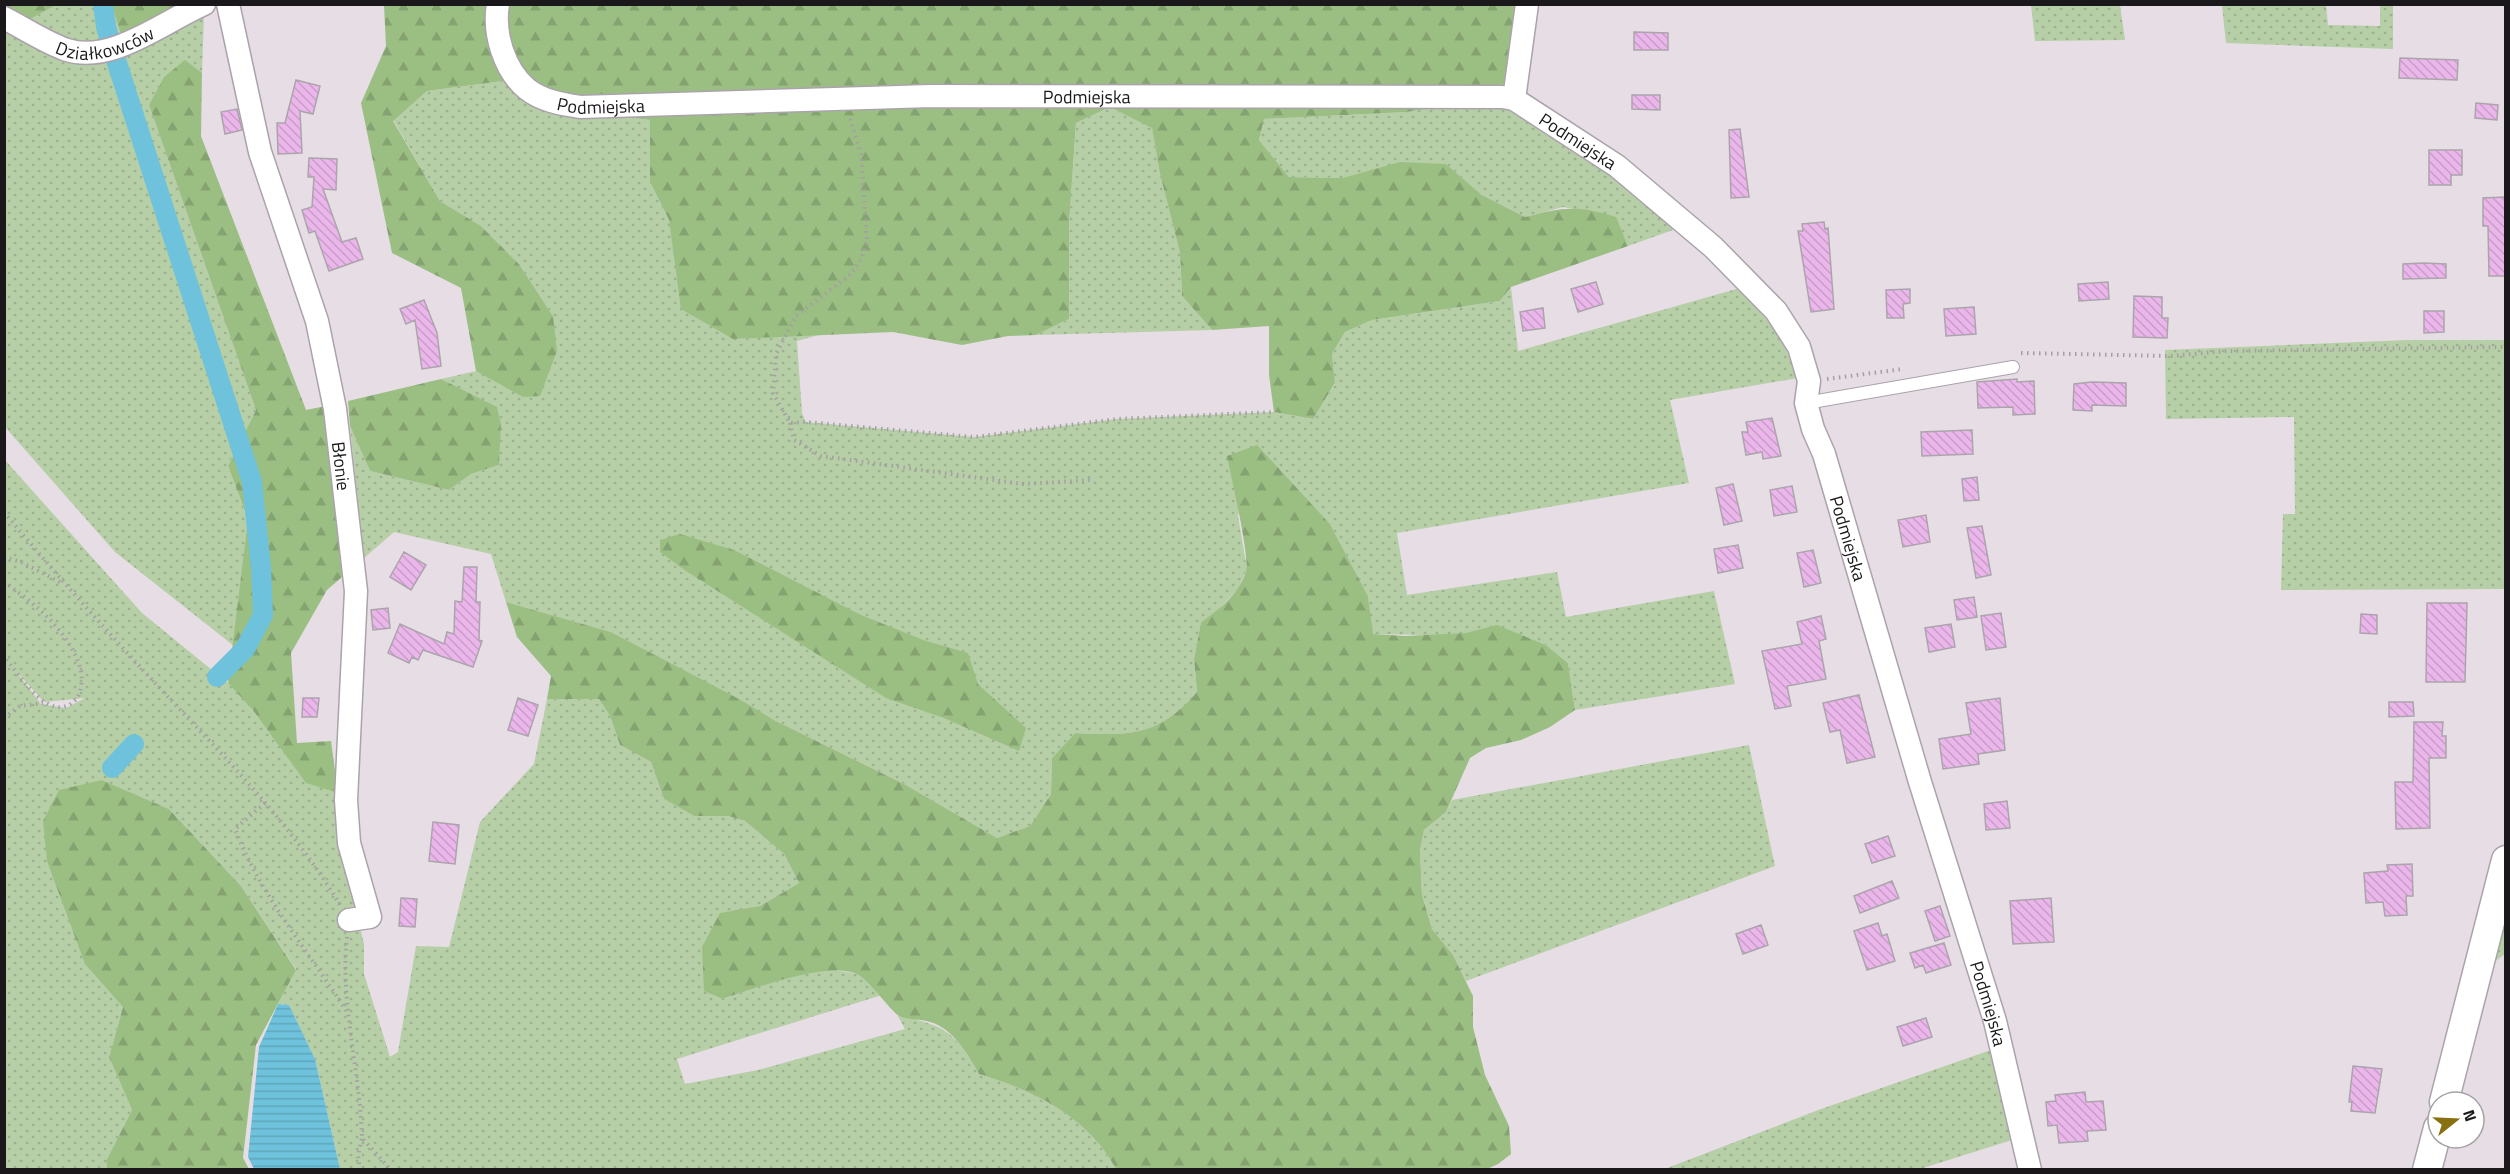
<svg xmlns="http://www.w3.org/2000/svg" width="2510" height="1174" viewBox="0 0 2510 1174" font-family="'Titillium Web',sans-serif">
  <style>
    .grass { fill: url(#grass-dots); fill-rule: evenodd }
    .forest { fill: url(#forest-firs) }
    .water { fill: url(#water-rules) }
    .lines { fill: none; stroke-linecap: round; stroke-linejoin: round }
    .canal { stroke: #6ec2dc; stroke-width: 20 }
    .building { fill: url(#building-back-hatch); stroke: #aca4ac; stroke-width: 1.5 }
    .service-casing { stroke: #aba3ab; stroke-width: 14 }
    .minor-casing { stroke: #aba3ab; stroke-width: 25 }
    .tertiary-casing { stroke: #aba3ab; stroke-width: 31 }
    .path { stroke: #a59ea4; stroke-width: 4; stroke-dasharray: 1.5 4.5; stroke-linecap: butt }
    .service { stroke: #fff; stroke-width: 12 }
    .minor { stroke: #fff; stroke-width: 22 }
    .tertiary { stroke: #fff; stroke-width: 28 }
    .labels { text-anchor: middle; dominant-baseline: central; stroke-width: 6; stroke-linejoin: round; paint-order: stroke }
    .street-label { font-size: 18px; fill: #1b181b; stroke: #fff }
  </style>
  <defs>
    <pattern id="grass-dots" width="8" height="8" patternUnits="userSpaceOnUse" patternTransform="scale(1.5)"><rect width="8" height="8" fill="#b6cfa6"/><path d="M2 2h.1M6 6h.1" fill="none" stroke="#9cb18e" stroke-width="1.8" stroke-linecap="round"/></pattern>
    <pattern id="forest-firs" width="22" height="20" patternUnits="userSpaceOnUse" patternTransform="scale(1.5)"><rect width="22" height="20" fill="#9bbf83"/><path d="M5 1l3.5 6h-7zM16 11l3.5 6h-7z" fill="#85a371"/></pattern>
    <pattern id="water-rules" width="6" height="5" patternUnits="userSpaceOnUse" patternTransform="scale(1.5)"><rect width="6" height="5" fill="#6ec2dc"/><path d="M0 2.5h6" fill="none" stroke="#5fa6bc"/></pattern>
    <pattern id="building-back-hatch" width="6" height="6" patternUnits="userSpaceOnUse" patternTransform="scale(1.5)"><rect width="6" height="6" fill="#ebb7eb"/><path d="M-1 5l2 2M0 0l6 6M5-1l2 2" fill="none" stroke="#c99dc9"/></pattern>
  </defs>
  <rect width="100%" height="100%" fill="#e6dde5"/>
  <path class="grass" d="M56 5H111L122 38 67 43 25 22Z
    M2031 5H2120L2125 40 2035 41Z
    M2222 5H2326L2328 25 2380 26V5H2393V49L2226 43Z
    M204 13 202 73 185 61 149 105 256 410 228 466 248 519 234 646 115 552 5 427 4 24 78 60Z
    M503 81 534 106 650 120V182L669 220 675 247 733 339 822 334 797 341 802 413 806 422 974 437 1117 419 1274 412 1312 419 1335 384 1332 354 1345 332 1372 320 1500 301 1511 287 1518 351 1740 288 1781 337 1798 378 1670 400 1689 483 1397 533 1407 595 1557 572 1566 617 1714 591 1735 684 1575 710 1568 663 1546 645 1526 637 1372 634 1368 596 1330 524 1256 446 1238 516 1247 569 1238 589 1215 613 1201 622 1194 659 1197 692C1159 736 1130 736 1075 733L1052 758 1051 794 1030 826 997 838 906 785 774 720 611 632 506 602 491 554 394 532 364 558 350 426 370 471 449 490 471 474 499 465 465 392 441 379 476 371 495 380 553 316 519 264 481 226 440 201 393 120 427 91Z
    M1495 98 1652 200 1673 230 1628 246 1615 217 1563 207 1525 217 1482 195 1446 164 1347 181 1343 178 1289 177 1259 140 1263 119 1407 112Z
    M1110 107 1152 127 1160 174 1180 253 1182 296 1212 330 1036 335 1069 319V225L1076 123Z
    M2408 340H2505V589L2281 590 2283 514H2295L2294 417 2166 419 2165 350Z
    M4 459 142 613 228 683 338 793 341 853 364 944V974L390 1057 398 1052 416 946 449 947 480 822 534 764 547 699H599L610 716 620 745 651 762 664 799 694 816H728L745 821 784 854 799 883 760 906 720 914 723 999C763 985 813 961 856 974 865 977 875 989 882 995L677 1059 685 1084 758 1070 905 1029 898 1016C946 1025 955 1032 979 1074 1034 1091 1087 1116 1116 1169H340L315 1059 289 1005 278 1004 296 969 241 886 169 809 102 780 123 1007 109 1057 132 1110 106 1161 107 1169H5ZM15 670 44 702 85 698 66 708 41 704Z
    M1749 745 1775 866 1466 981 1453 955 1432 929 1422 895 1420 850 1424 830 1446 812 1452 800Z
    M2505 913V954L2494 962Z
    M1991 1050 2012 1140 1920 1169 1662 1170 1821 1109Z"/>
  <path class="forest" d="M111 4 193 5 122 38Z
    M4 5H56L25 22 5 11Z
    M384 5H1520L1506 80 1495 98 1407 112 1264 119 1259 140 1289 177 1343 178 1400 162 1446 164 1482 195 1525 217C1563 207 1577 205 1616 217L1628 246 1511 287 1500 301 1372 320 1345 332 1332 354 1335 383 1313 419 1274 412 1269 375V326L1212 330 1182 296 1180 253 1160 174 1152 128 1110 107 1076 123 1069 225V319L1036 335 1008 336 962 345 893 332 733 339 681 309 669 220 650 182V120L534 106 503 81 427 91 393 121 440 201 481 226 519 264 553 316 557 351 540 396 523 397 476 371 461 288 392 253 361 103 386 46Z
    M185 60 202 73 201 136 306 410 326 406 350 570 327 590 291 653 297 743 331 741 338 793 306 783 253 710 228 683 248 519 228 466 256 410 149 105 164 77Z
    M441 379 497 407 501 424 499 465 471 474 449 490 370 471 350 426 348 401Z
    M1257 445 1330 524 1368 596 1373 634 1405 636 1466 633 1497 625 1546 645 1568 663 1575 710 1550 727 1521 740 1486 748 1470 758 1446 812 1424 830 1420 850 1422 895 1432 929 1453 955 1473 996V1027L1485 1075 1509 1126 1511 1154 1498 1164 1485 1170 1116 1169C1087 1116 1034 1091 979 1074 968 1055 953 1028 930 1022 921 1019 907 1020 899 1016 890 1010 873 985 860 976 834 958 752 989 723 999L704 991 702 947 720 913 760 906 799 883 784 854 745 821 728 816H694L664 799 651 762 620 745 610 716 599 699H547L551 676 517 637 506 602 611 632 739 699 774 720 906 785 997 838 1030 826 1051 794 1052 758 1075 733C1130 736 1159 736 1197 692L1194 659 1201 622C1219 610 1240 593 1246 571 1250 557 1231 476 1227 456Z
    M680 534 734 550 861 615 926 641 968 653 978 684 1026 728 1019 751 944 718 886 698 686 571 660 552V540Z
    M102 780 169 809 241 886 296 970 256 1045 243 1158 249 1169H107L106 1161 132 1110 109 1057 123 1007 85 964 47 861 43 821 59 790Z"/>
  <path class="water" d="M278 1004 289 1005 315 1059 340 1169H254L248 1157 259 1047Z"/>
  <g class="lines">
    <path class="canal" d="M103 4 106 27 117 63 252 482 261 567 263 615 245 649 217 677
      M112 768 134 744"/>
  </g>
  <path class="building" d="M1634 32 1668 33V50H1634Z
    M2400 58 2458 60 2457 80 2399 78Z
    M296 80 320 86 313 114 300 111 302 153 278 154 277 123H285Z
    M1632 95H1660V110L1632 109Z
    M2476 103 2498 105 2497 120 2475 118Z
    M237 109 242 130 225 134 221 112Z
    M1740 129 1749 197 1731 198 1729 130Z
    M2429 150H2462V175H2451V185H2429Z
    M309 158 337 159 336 190 323 189 342 242 356 238 363 259 329 271 315 231 309 233 302 210 312 207 314 177H308Z
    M2505 197V276H2489L2488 226H2483V198Z
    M1824 222 1825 229 1828 228 1834 309 1811 312 1798 231H1803L1802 224Z
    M2424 263 2446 264V278L2403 279V264Z
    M1596 282 1603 304 1578 312 1571 289Z
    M2108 282 2109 299 2079 301 2078 284Z
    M1910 289V303L1903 304 1904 318H1887L1886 290Z
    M2134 296 2162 297V318H2168L2167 338 2133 337Z
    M424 300 437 333 441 366 422 369 415 320 406 324 400 309Z
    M1974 307 1976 334 1946 336 1944 309Z
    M1543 308 1545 328 1523 331 1520 312Z
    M2424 311H2444V332L2424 333Z
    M2017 379V382L2034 381 2035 414 2013 415V407L1978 408 1977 382Z
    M2092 382 2126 383V406L2092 405V411L2073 410 2074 384Z
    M1772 418 1781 456 1763 459 1762 452 1746 455 1742 432H1748L1746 422Z
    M1972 430 1973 454 1922 456 1921 432Z
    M1977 477 1979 500 1964 501 1962 479Z
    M1733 484 1742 521 1724 525 1716 488Z
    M1792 486 1797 512 1774 516 1770 490Z
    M1926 515 1930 542 1903 547 1898 520Z
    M1982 526 1991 575 1976 578 1967 528Z
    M1738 545 1743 568 1718 573 1714 549Z
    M1813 550 1821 583 1804 587 1797 553Z
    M404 552 426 565 411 590 390 577Z
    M464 567H477L476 602H480L479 640 482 641 473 667 423 650 418 660 412 657 409 663 388 653 400 624 444 644 447 632 454 634 455 601 462 602Z
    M1974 597 1977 617 1957 620 1954 600Z
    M2427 603H2467L2465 682H2426Z
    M388 608 390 628 373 630 371 610Z
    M2001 613 2006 647 1986 650 1981 616Z
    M2361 614 2377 615V634L2360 633Z
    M1821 616 1826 639 1819 641 1826 679 1787 686 1791 706 1775 709 1762 651 1802 644 1797 622Z
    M1951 624 1955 647 1929 652 1925 628Z
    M1859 695 1875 757 1847 763 1840 730 1830 732 1823 703Z
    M303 698H319L317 717H302Z
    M518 698 538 705 528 736 508 730Z
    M2000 698 2005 750 1978 754 1979 764 1943 769 1939 739 1971 734 1966 703Z
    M2389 702H2413L2414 716 2389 717Z
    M2414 722H2443L2442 736H2446V758H2429L2430 828 2396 829 2395 782H2413Z
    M2007 801 2010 828 1986 830 1984 804Z
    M433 822 459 825 455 864 429 861Z
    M1888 836 1895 856 1872 863 1865 844Z
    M2412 864 2413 896H2406L2407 915 2385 916 2383 902 2366 903 2364 873 2388 871 2387 865Z
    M1892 881 1899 898 1860 913 1854 896Z
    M401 898 417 899 415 927 399 926Z
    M2051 898 2054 942 2013 944 2010 901Z
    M1940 906 1950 936 1935 941 1925 911Z
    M1878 923 1882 936 1887 934 1895 961 1867 970 1854 931Z
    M1761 925 1768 945 1743 954 1736 934Z
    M1944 943 1951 965 1926 973 1923 965 1915 968 1910 953Z
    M1926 1018 1932 1037 1903 1046 1897 1027Z
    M2353 1066 2382 1069 2375 1113 2351 1111 2352 1102H2349Z
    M2085 1092 2086 1102 2103 1101 2106 1130 2087 1131 2088 1141 2059 1143 2057 1125 2048 1126 2046 1102 2056 1101 2055 1095Z"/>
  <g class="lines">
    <g class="service-casing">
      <path id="service" d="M1806 403 2013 367"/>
    </g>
    <g class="minor-casing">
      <g id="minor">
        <path id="s1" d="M228 4 260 152 317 321 335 409 356 591 346 800 349 843 370 917 349 920"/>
        <path id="s2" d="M498 4C493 33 504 70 527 89 542 101 562 104 580 107L931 96 1502 97 1514 99 1617 166 1713 247 1776 311 1799 347 1809 381 1806 403 1813 429 1824 454 1920 782 1995 1021 2030 1170"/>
        <path id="s3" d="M4 18C24 28 46 43 67 50 112 64 163 22 204 4"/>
        <path d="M1514 99 1527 4"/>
      </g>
    </g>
    <g class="tertiary-casing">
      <path id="tertiary" d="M2444 1102 2506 860
        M2427 1170 2438 1128"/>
    </g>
    <path class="path" d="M850 119 861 154 867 241 862 258 851 274 796 316 776 354 773 393 790 423 806 422 974 437 1117 419 1274 412
      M2021 353 2171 356 2226 351 2506 347
      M1827 379 1903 369
      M790 423 794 440 821 456 1023 484 1091 480
      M4 512C57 576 113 638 170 699 231 764 294 828 340 905
      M4 557 21 562 60 582
      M4 582C34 603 68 630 80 667 83 675 82 691 77 698 51 729 18 673 4 656
      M4 718 20 706 43 703
      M265 803 235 829C261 896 309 952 347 1012
      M347 937C340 1004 360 1071 362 1138L391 1170
      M360 1170 358 1156 362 1138"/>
    <use href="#service" class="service"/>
    <use href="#minor" class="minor"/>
    <use href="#tertiary" class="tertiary"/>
  </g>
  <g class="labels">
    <g class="street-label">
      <text stroke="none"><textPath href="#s3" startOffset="110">Działkowców</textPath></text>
      <text stroke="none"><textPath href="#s2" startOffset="657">Podmiejska</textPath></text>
      <text stroke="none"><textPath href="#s2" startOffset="171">Podmiejska</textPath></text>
      <text stroke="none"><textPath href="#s2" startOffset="1161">Podmiejska</textPath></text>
      <text stroke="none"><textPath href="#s1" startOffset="477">Błonie</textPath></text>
      <text stroke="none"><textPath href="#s2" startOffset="1665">Podmiejska</textPath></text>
      <text stroke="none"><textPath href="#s2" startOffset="2151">Podmiejska</textPath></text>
    </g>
  </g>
  <rect width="2510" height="1174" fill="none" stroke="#1b181b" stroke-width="12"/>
  <g transform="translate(2456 1120) rotate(72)"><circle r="28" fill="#ffffff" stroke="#a4a3a4" stroke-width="1.5"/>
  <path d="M0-4.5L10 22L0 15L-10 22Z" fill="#886f10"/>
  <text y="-9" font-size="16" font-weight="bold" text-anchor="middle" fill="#1b181b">N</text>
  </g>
</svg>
